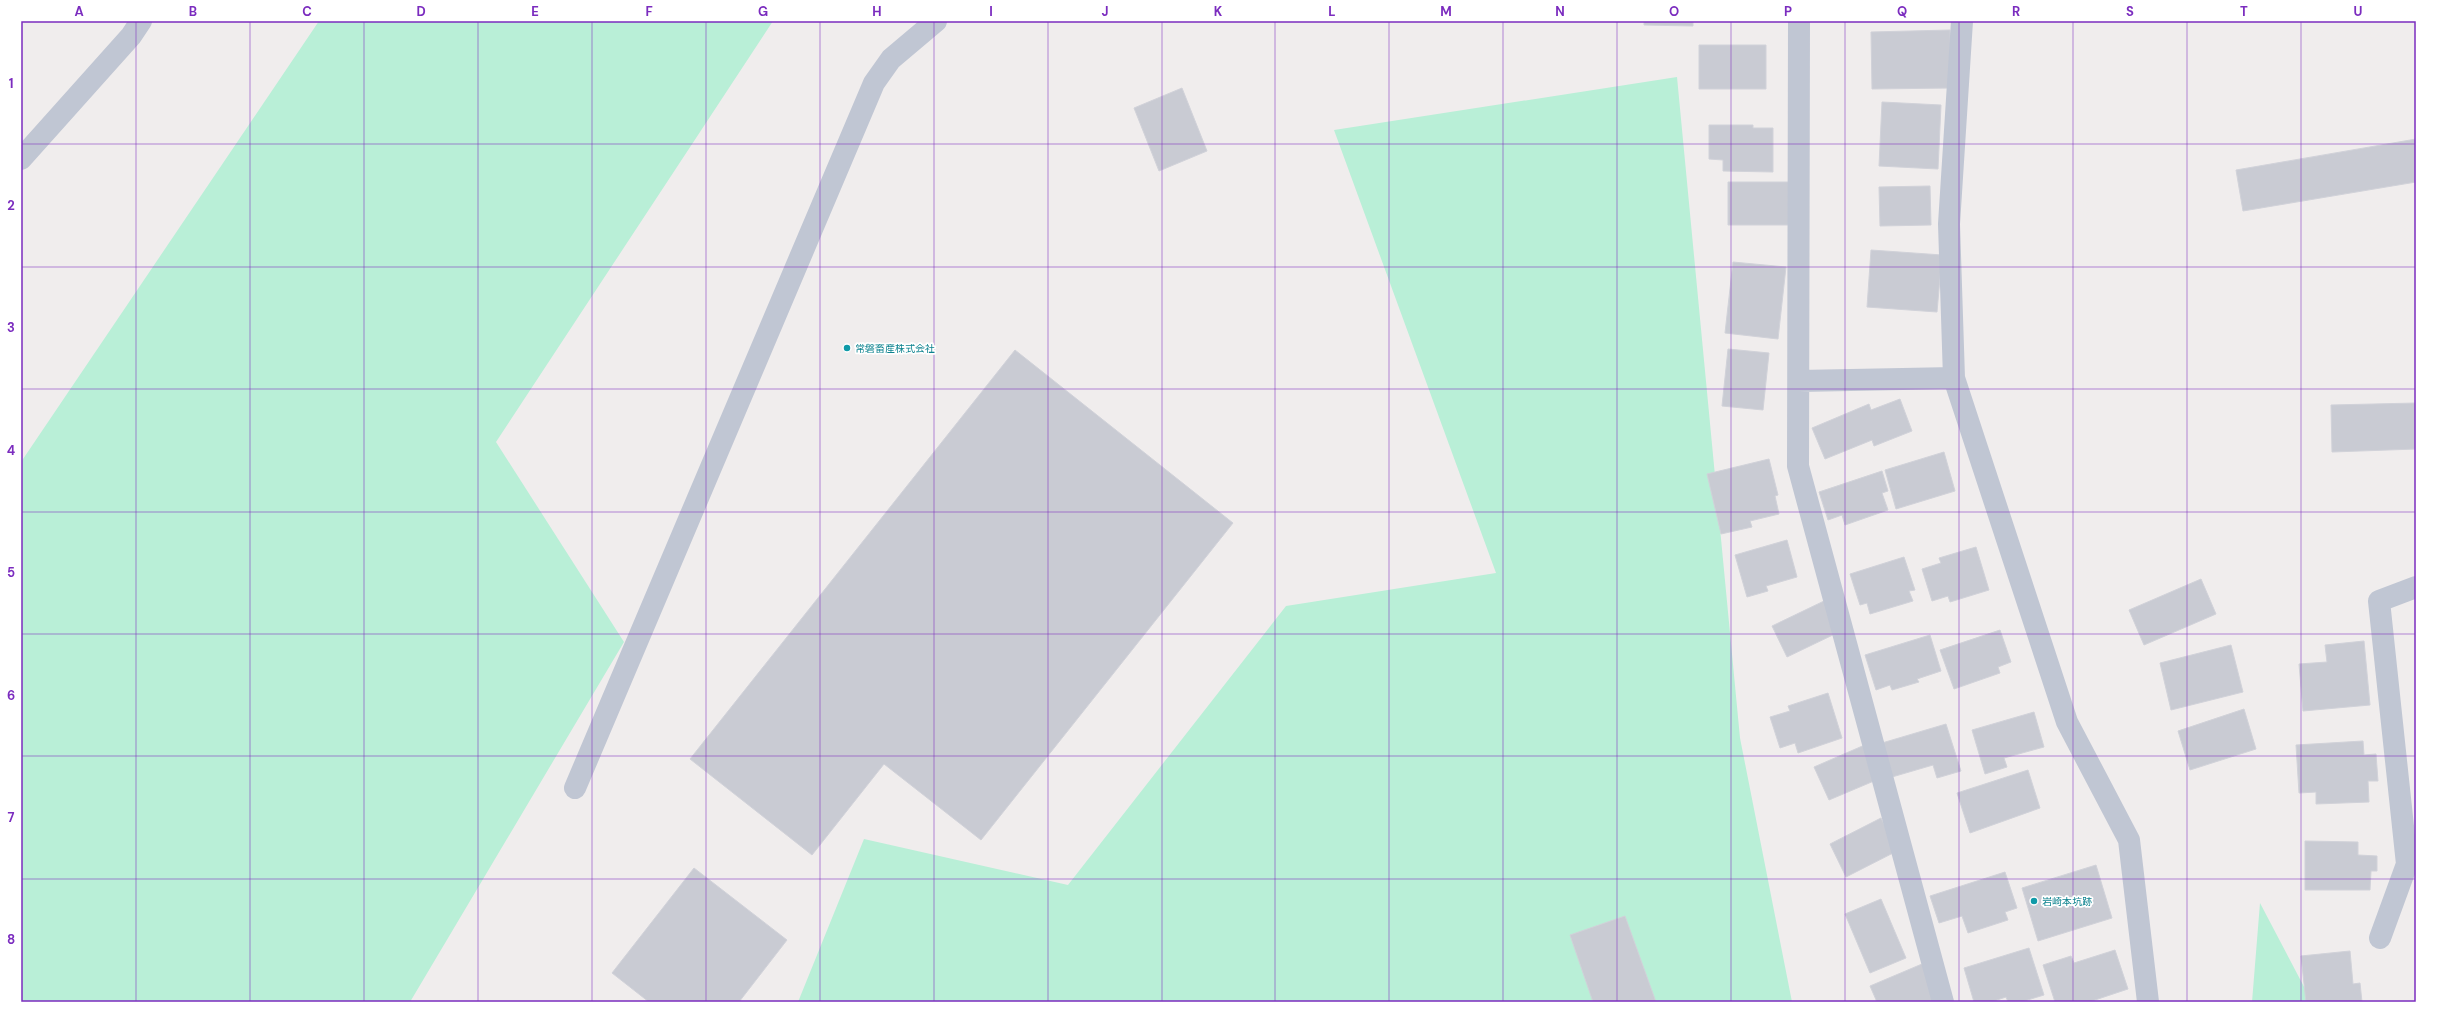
<svg xmlns="http://www.w3.org/2000/svg" width="2437" height="1023" viewBox="0 0 2437 1023" font-family="'DM Sans','Noto Sans JP',sans-serif">
  <style>
    .green { fill: #b9efd7 }
    .building { fill: #c9cbd3; stroke: #d1d2d9 }
    .lines { fill: none; stroke-linecap: round; stroke-linejoin: round }
    .minor { stroke: #c0c6d3; stroke-width: 22 }
    .tertiary { stroke: #c0c6d3; stroke-width: 22 }
    .grid { fill: none; stroke: #7b2cbf; stroke-width: 1; stroke-opacity: 0.55 }
    .culture-dot { fill: #0f9aa8; stroke: #fff; stroke-width: 1.5 }
    .labels { text-anchor: middle; dominant-baseline: central; stroke-width: 3.5; stroke-linejoin: round; paint-order: stroke }
    .culture-label { font-size: 10px; fill: #0d838f; stroke: #fff; text-anchor: start }
    .neatline { fill: none; stroke: #7b2cbf; stroke-width: 1.5 }
    .grid-label { font-size: 13px; text-anchor: middle; font-weight: bold; fill: #7b2cbf }
  </style>
  <rect width="100%" height="100%" fill="#f0eded"/>
  <path class="green" d="M319 21H773L496 442 624 642 410 1002H21V462Z
    M1677 77 1740 738 1792 1002H798L864 839 1068 885 1286 606 1496 573 1334 130Z
    M2260 903 2312 1002H2252Z"/>
  <path class="building" d="M1644 21H1693V26L1644 25Z
    M1950 30 1951 88 1872 89 1871 32Z
    M1699 45H1766V89H1699Z
    M1182 88 1207 151 1159 171 1134 108Z
    M1882 102 1941 105 1938 169 1879 166Z
    M1709 125H1753V128H1773V172L1723 171V160L1709 159Z
    M2416 139V182L2243 211 2236 170Z
    M1728 182H1791V225H1728Z
    M1930 186 1931 225 1880 226 1879 187Z
    M1871 250 1942 255 1937 312 1867 307Z
    M1733 262 1786 267 1778 339 1725 333Z
    M1728 349 1769 353 1763 410 1722 406Z
    M1015 350 1233 523 981 840 884 764 812 855 690 759Z
    M1900 399 1912 431 1874 446 1872 440 1825 459 1812 428 1869 404 1871 410Z
    M2416 403V449L2332 452 2331 405Z
    M1944 452 1955 491 1896 509 1885 470Z
    M1769 459 1778 495 1775 496 1779 514 1750 521 1752 527 1721 534 1707 474Z
    M1882 471 1888 491 1882 493 1888 510 1845 525 1842 515 1828 520 1819 492Z
    M1787 540 1797 577 1766 586 1768 591 1747 597 1735 555Z
    M1976 547 1989 590 1950 602 1948 596 1932 601 1922 569 1941 563 1939 558Z
    M1904 557 1915 590 1909 591 1913 601 1870 614 1867 603 1860 605 1850 574Z
    M2201 579 2216 614 2144 645 2129 610Z
    M1824 601 1839 632 1787 657 1772 626Z
    M2000 630 2011 662 1998 667 2000 673 1954 689 1940 650Z
    M1930 635 1941 671 1917 679 1919 682 1892 690 1890 685 1876 690 1865 655Z
    M2364 641 2370 705 2303 711 2299 664 2327 662 2325 645Z
    M2231 645 2243 692 2171 710 2160 663Z
    M1828 693 1842 738 1798 753 1795 743 1780 748 1770 717 1790 711 1788 706Z
    M2244 709 2256 749 2190 770 2178 731Z
    M2034 712 2044 747 2004 758 2007 767 1985 774 1972 730Z
    M1946 724 1961 771 1937 778 1933 765 1892 777 1882 743Z
    M2363 741 2364 755 2376 754 2378 781H2368L2369 802 2316 804V792L2299 793 2296 745Z
    M1867 744 1881 778 1829 800 1814 767Z
    M2028 770 2040 808 1970 833 1957 793Z
    M1881 818 1897 851 1846 877 1830 844Z
    M2305 841 2358 842V855L2377 856V871H2371L2370 890H2305Z
    M2096 865 2112 918 2038 941 2022 888Z
    M694 868 787 940 739 1002H649L612 973Z
    M2005 872 2017 908 2005 912 2008 920 1968 933 1962 916 1939 923 1930 896Z
    M1881 899 1906 958 1870 973 1845 914Z
    M1625 916 1656 1002H1593L1570 935Z
    M2029 948 2044 995 2021 1002H2008L2006 997 1991 1002H1974L1964 968Z
    M2115 950 2128 989 2089 1002H2055L2043 965 2071 956 2074 963Z
    M2350 951 2353 984 2360 983 2362 1002H2306L2301 956Z
    M1922 964 1937 1002H1877L1870 986Z"/>
  <g class="lines">
    <path class="minor" d="M1799 21 1798 466 1943 1002
      M1962 21 1949 224 1954 378 2067 722 2129 840 2148 1002
      M1799 381 1954 378
      M575 788 874 83 891 59 936 21
      M2380 938 2407 864 2379 601 2416 587"/>
    <path class="tertiary" d="M21 159 131 36 141 21"/>
  </g>
  <path class="grid" d="M136 21V1002M250 21V1002M364 21V1002M478 21V1002M592 21V1002M706 21V1002M820 21V1002M934 21V1002M1048 21V1002M1162 21V1002M1275 21V1002M1389 21V1002M1503 21V1002M1617 21V1002M1731 21V1002M1845 21V1002M1959 21V1002M2073 21V1002M2187 21V1002M2301 21V1002M21 144H2416M21 267H2416M21 389H2416M21 512H2416M21 634H2416M21 756H2416M21 879H2416"/>
  <g class="culture-dot">
    <circle cx="847" cy="348" r="4"/>
    <circle cx="2034" cy="901" r="4"/>
  </g>
  <g class="labels">
    <g class="culture-label">
      <text x="855" y="348">常磐畜産株式会社</text>
      <text x="2042" y="901">岩崎本坑跡</text>
    </g>
  </g>
  <rect width="2437" height="1023" fill="none" stroke="#ffffff" stroke-width="44"/>
  <rect x="22" y="22" width="2393" height="979" class="neatline"/>
  <g class="grid-label">
    <text x="79" y="16">A</text>
    <text x="193" y="16">B</text>
    <text x="307" y="16">C</text>
    <text x="421" y="16">D</text>
    <text x="535" y="16">E</text>
    <text x="649" y="16">F</text>
    <text x="763" y="16">G</text>
    <text x="877" y="16">H</text>
    <text x="991" y="16">I</text>
    <text x="1105" y="16">J</text>
    <text x="1218" y="16">K</text>
    <text x="1332" y="16">L</text>
    <text x="1446" y="16">M</text>
    <text x="1560" y="16">N</text>
    <text x="1674" y="16">O</text>
    <text x="1788" y="16">P</text>
    <text x="1902" y="16">Q</text>
    <text x="2016" y="16">R</text>
    <text x="2130" y="16">S</text>
    <text x="2244" y="16">T</text>
    <text x="2358" y="16">U</text>
    <text x="11" y="88">1</text>
    <text x="11" y="210">2</text>
    <text x="11" y="332">3</text>
    <text x="11" y="455">4</text>
    <text x="11" y="577">5</text>
    <text x="11" y="700">6</text>
    <text x="11" y="822">7</text>
    <text x="11" y="944">8</text>
  </g>
</svg>
